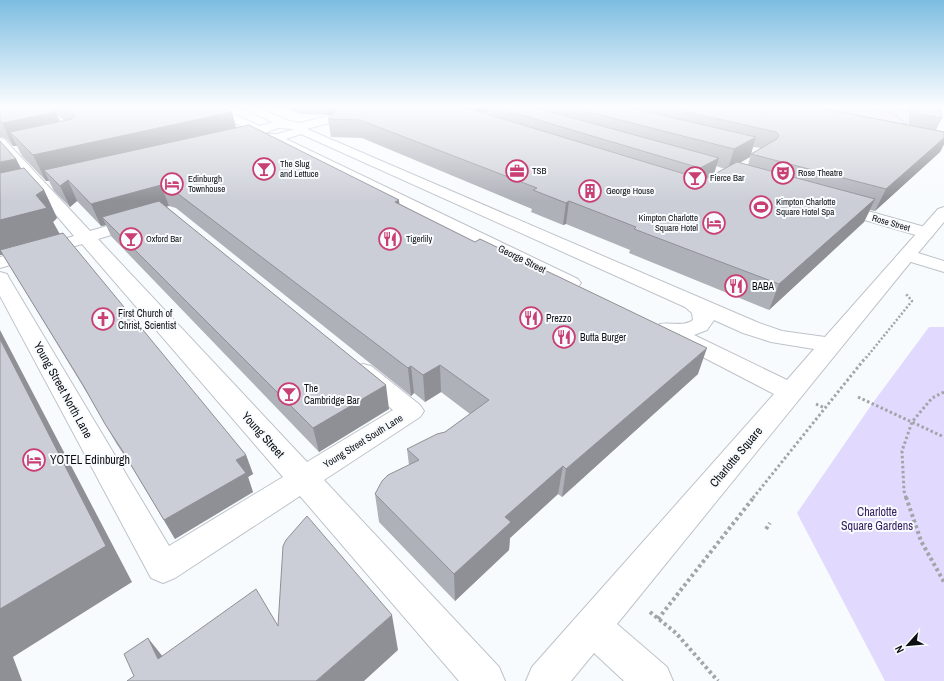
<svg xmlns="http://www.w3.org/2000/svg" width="944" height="681" viewBox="0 0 944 681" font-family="'Archivo Narrow',sans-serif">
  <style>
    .green { fill: #e1d9fe }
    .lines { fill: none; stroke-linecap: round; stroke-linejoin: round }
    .minor-casing { stroke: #bdc3ca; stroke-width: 2 }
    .major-casing { stroke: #bdc3ca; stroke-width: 2 }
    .path-far3 { stroke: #a2a5a8; stroke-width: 1.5; stroke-dasharray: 1 1; stroke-linecap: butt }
    .path-far2 { stroke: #a2a5a8; stroke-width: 2.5; stroke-dasharray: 2 2; stroke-linecap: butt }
    .path-far1 { stroke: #a2a5a8; stroke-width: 3; stroke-dasharray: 2.5 2.5; stroke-linecap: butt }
    .path { stroke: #a2a5a8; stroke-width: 4; stroke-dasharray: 3 3; stroke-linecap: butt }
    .minor { fill: #fff; fill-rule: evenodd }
    .major { fill: #fff; fill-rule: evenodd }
    .wall { fill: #afb1b9; fill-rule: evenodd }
    .shaded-wall { fill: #8f9096 }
    .building { fill: #ccced7; stroke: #8f9096 }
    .labels { text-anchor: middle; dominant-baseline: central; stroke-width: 4; stroke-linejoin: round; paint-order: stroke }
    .far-poi-label { font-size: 9px; fill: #0d0f12; stroke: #f8fbfe; text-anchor: start }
    .far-street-label { font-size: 9px; fill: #0d0f12; stroke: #f8fbfe }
    .street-label { font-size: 10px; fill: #0d0f12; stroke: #f8fbfe }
    .poi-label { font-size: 10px; fill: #0d0f12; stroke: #f8fbfe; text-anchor: start }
    .near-street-label { font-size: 12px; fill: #0d0f12; stroke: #f8fbfe }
    .near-poi-label { font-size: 12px; fill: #0d0f12; stroke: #f8fbfe; text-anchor: start }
    .near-park-label { font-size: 12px; fill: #382262; stroke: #f8fbfe }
  </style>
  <rect width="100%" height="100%" fill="#f8fbfe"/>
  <path class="green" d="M807 106H929L920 128Z
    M929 327H944V681H885L797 513 872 404Z"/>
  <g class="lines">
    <g class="minor-casing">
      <path id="minor" d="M202 106H214L260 126 273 122 242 108 241 106H254L289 121 299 123 371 106H387L386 108 307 129 759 323 782 331 825 337 901 251 907 250 913 251 916 255 913 259 617 624 667 667 673 681H624L594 653 571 681H526L532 667 774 394 672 341 669 336 660 334 657 329 660 324C671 322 684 327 693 320L692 313 685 307 301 134 286 139 578 279 581 283 578 287 571 289 564 287 273 141 255 139 249 134 252 131 203 108ZM278 128 295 129 277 134H262ZM714 320 743 333 771 342 814 349 787 380 694 335 707 330Z
        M0 138 4 139 90 231 138 217 144 219 146 222 144 225 98 239 307 462 393 410 355 378 351 372 355 366 363 364 371 366 420 405 424 411 420 417 324 480 499 667 505 681H459L300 496 175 578 163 583 151 578 0 296V272L7 274 9 278 169 546 283 477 82 244 0 268V257L74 236 0 149Z
        M839 203 932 229 934 233 932 237 926 238 834 211 831 208 834 205Z"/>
    </g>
    <g class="major-casing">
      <path id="major" d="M944 207V222L918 253 944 261V272L901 259 898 255 901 251 938 209Z"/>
    </g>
    <path class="path-far3" d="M853 106C870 108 895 109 906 125
      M887 106 912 113
      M903 106H909"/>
    <path class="path-far2" d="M866 358 912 301 906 294"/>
    <path class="path-far1" d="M858 397 944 437
      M816 404 825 408
      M753 498 866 357
      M906 498 904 491 902 451 912 422 932 398 944 392"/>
    <path class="path" d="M906 497 921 541 944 582
      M766 529 770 523
      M650 612 676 633 718 681
      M658 619 754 497"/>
    <use href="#minor" class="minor"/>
    <use href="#major" class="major"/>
  </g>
  <path class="wall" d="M0 106H218L236 127 400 204 698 374 562 497 558 494 510 538 509 550 455 601 379 522 375 494 409 465 407 449 445 432 470 414 441 392 425 402 414 393 411 396 176 208 169 206H166L389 409 319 452 111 236 106 225 101 226 77 201 70 207 54 191 49 181H46L22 156 17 146H13L5 138 0 137ZM56 114 65 121 60 122Z
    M280 106H809L909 125V106H940L942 118 936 130 944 132V144L940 152 875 211 870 210 864 222 769 310 629 253 630 250 566 224 563 225 531 212 532 209 362 138 331 137 328 119 333 113 328 115 300 114ZM489 112V115L484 113ZM753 147 761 148 751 154 748 165 740 163 750 157ZM716 166 725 169 714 174Z
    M16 159 21 168 44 190 57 218 53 222 60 234 246 455 253 474 248 477 253 492 175 539 133 469 116 443 90 398 3 255H0Z"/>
  <path class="shaded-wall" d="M326 106H366L328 115Z
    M465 106H489V112L468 119Z
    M56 112 66 135 10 132 17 146H13L2 123Z
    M232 112 238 135 44 170 49 181H46L33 155Z
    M756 137 750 157 728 169 734 149Z
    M944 138V144L940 152 875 211 886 189Z
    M719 158 713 177 695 188 700 168Z
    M16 159 29 185 0 192V162Z
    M68 180 77 201 70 207 60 186Z
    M161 185 169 206 109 224 102 217 106 225 101 226 91 204Z
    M44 190 57 218 53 222 61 237 0 255V220Z
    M875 199 864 222 769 310 779 284Z
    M399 200 401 222 395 202Z
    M569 201 566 224 563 225 566 203Z
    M0 330 132 582 13 657 22 681H0Z
    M707 348 698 374 562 497 566 469Z
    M440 365 441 392 425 402 423 375Z
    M411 366 414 393 411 396 408 368Z
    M386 385 389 409 319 452 313 428Z
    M246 455 253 474 248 477 253 492 175 539 164 520 236 460Z
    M563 466 558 494 510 538 509 550 455 601 454 574 505 517Z
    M392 615 398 650 364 681H316Z
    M148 638 175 672 158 659Z"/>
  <path class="building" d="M0 106H47L56 112 2 123 0 121Z
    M64 106H218L232 112 33 155 10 132 72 119 76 115Z
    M340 106H466L467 108 701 179 707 178 737 162 875 199 779 284 634 229 636 227 569 201 566 203 533 190 537 188 360 120 328 119Z
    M491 106H529L719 158 700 168Z
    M565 106H622L756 137 734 149Z
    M661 106H809L944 132V138L886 189 751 154 777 139 779 135 776 132Z
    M918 106H940L942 118 918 114Z
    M249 125 399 200 395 202 475 242 480 239 707 348 566 469 563 466 505 517 511 522 454 574 375 494 382 481 388 475 419 460 407 449 437 434 445 432 489 400 440 365 423 375 411 366 408 368 169 187 161 185 91 204 68 180 60 186 44 170Z
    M0 141 16 159 0 162Z
    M24 168 44 190 36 195 47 208 0 220V173Z
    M159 201 386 385 313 428 102 217Z
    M63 233 246 455 236 460 246 473 164 520 122 450 105 424 83 385 0 250Z
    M0 339 106 546 0 609Z
    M307 516 392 615 316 681H127L134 676 124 654 148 638 158 659 256 589 278 626 283 546 286 540Z"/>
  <linearGradient id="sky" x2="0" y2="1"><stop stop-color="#7dbde1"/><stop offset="0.53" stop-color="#fcfdff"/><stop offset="1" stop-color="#fcfdff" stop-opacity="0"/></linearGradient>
  <rect width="944" height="201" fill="url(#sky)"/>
  <defs>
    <g id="bar-ring" transform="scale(1.15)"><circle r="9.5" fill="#f8fbfe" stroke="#c93e73" stroke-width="1.5"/><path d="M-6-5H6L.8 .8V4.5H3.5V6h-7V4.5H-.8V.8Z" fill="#c93e73"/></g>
    <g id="office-ring" transform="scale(1.15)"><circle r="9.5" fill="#f8fbfe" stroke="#c93e73" stroke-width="1.5"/><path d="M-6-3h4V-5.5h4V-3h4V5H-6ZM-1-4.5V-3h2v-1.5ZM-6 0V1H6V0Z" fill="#c93e73"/></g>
    <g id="theatre-ring" transform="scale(1.15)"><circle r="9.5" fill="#f8fbfe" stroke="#c93e73" stroke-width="1.5"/><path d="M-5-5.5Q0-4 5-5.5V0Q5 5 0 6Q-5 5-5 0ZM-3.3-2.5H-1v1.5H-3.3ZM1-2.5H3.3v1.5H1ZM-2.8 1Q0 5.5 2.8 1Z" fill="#c93e73"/></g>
    <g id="hotel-ring" transform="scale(1.15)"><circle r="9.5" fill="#f8fbfe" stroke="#c93e73" stroke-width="1.5"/><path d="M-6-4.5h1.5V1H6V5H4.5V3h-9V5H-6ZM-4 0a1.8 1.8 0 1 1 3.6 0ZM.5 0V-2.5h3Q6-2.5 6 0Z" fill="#c93e73"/></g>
    <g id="building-ring" transform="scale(1.15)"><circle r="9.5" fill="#f8fbfe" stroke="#c93e73" stroke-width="1.5"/><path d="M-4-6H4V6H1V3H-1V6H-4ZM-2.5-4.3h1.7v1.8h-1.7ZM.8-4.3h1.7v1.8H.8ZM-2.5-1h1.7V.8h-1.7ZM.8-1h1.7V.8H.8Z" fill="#c93e73"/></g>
    <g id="stadium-ring" transform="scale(1.15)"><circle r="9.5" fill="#f8fbfe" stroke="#c93e73" stroke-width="1.5"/><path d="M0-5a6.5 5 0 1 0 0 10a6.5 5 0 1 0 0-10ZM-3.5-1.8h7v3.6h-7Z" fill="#c93e73"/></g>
    <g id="restaurant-ring" transform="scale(1.15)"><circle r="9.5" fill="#f8fbfe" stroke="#c93e73" stroke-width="1.5"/><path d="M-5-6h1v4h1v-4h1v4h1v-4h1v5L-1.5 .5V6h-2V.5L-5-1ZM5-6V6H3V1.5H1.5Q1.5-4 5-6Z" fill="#c93e73"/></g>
    <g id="church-ring" transform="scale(1.15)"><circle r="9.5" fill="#f8fbfe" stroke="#c93e73" stroke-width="1.5"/><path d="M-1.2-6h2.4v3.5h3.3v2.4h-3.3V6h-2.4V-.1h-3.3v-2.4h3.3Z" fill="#c93e73"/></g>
  </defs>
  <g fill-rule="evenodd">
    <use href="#bar-ring" x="264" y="169"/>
    <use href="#office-ring" x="517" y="171"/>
    <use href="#theatre-ring" x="783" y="173"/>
    <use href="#bar-ring" x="695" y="178"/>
    <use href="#hotel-ring" x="172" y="184"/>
    <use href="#building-ring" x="590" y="191"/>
    <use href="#stadium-ring" x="761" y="207"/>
    <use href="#hotel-ring" x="714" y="223"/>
    <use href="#bar-ring" x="131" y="239"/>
    <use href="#restaurant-ring" x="390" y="239"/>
    <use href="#restaurant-ring" x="736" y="286"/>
    <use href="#restaurant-ring" x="531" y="318"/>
    <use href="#church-ring" x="103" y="319"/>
    <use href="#restaurant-ring" x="564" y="337"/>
    <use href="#bar-ring" x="289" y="394"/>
    <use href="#hotel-ring" x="34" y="460"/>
  </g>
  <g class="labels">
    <g class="far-poi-label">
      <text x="280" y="164">The Slug<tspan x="280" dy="10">and Lettuce</tspan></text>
      <text x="532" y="171">TSB</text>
      <text x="798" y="173">Rose Theatre</text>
      <text x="710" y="178">Fierce Bar</text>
      <text x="188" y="179">Edinburgh<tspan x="188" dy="10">Townhouse</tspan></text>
      <text x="606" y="191">George House</text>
      <text x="776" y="202">Kimpton Charlotte<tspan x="776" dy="10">Square Hotel Spa</tspan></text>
      <text x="698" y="218" text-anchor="end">Kimpton Charlotte<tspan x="698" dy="10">Square Hotel</tspan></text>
      <text x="146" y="239">Oxford Bar</text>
      <text x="406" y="239">Tigerlily</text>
    </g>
    <g class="far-street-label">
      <text transform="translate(891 223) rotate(16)">Rose Street</text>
    </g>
    <g class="street-label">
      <text transform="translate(522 259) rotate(26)">George Street</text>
      <text transform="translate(363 441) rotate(-32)">Young Street South Lane</text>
    </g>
    <g class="poi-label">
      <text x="752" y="286">BABA</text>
      <text x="118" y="313">First Church of<tspan x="118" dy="12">Christ, Scientist</tspan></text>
      <text x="546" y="318">Prezzo</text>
      <text x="580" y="337">Butta Burger</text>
      <text x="304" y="388">The<tspan x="304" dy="12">Cambridge Bar</tspan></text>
    </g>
    <g class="near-street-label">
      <text transform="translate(63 390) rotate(61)">Young Street North Lane</text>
      <text transform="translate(263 435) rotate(48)">Young Street</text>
      <text transform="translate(736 457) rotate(-50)">Charlotte Square</text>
    </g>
    <g class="near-poi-label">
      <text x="50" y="460">YOTEL Edinburgh</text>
    </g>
    <g class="near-park-label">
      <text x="877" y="512">Charlotte<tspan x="877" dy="14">Square Gardens</tspan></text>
    </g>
  </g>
  <g transform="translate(908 645) rotate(243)" stroke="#f8fbfe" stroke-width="3" paint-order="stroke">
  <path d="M0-3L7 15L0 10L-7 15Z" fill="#0d0f12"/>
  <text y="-6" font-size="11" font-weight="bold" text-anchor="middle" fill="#0d0f12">N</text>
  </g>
</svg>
